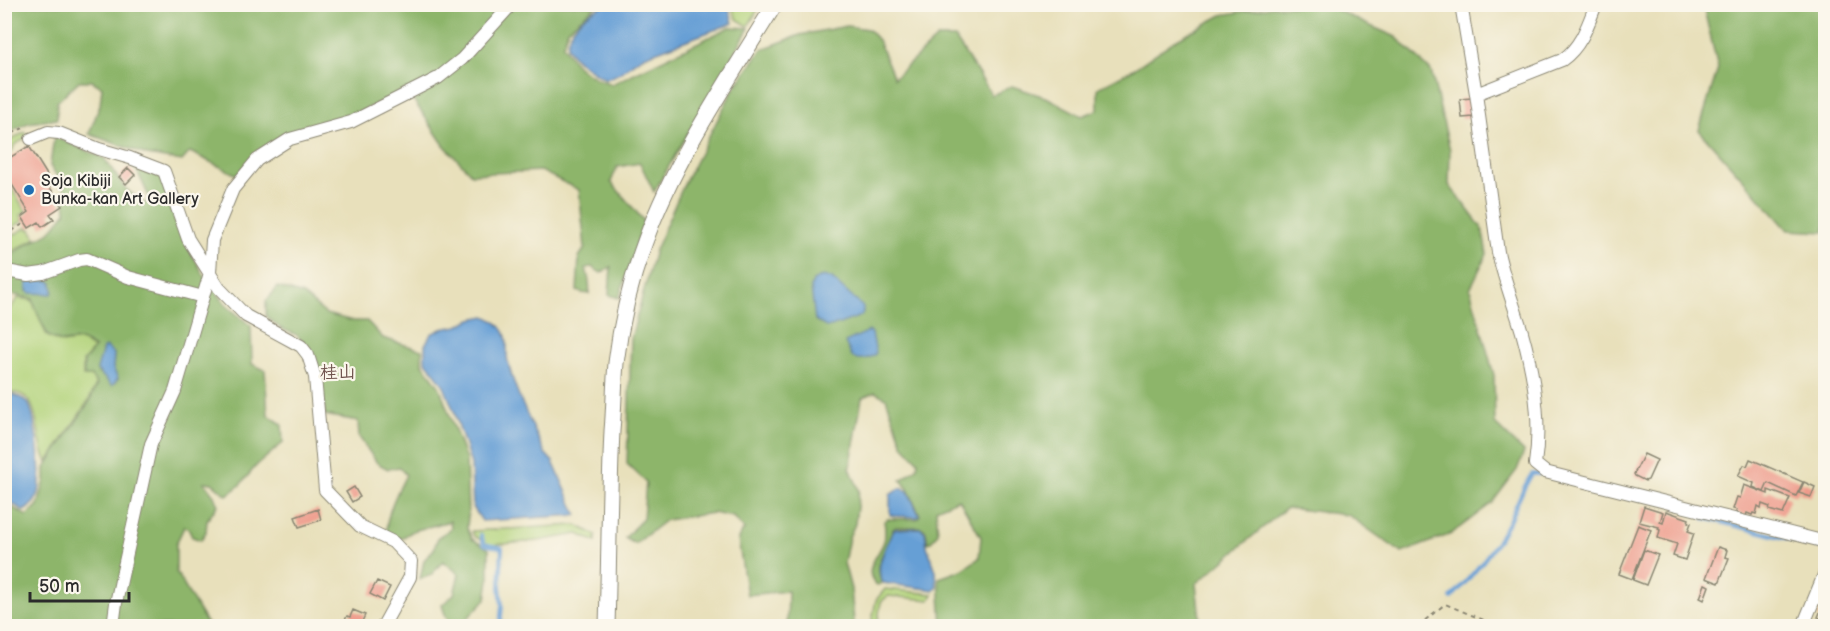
<svg xmlns="http://www.w3.org/2000/svg" width="1830" height="631" viewBox="0 0 1830 631" font-family="'Balsamiq Sans','Klee One',sans-serif">
  <style>
    .green { fill: #b2d37a; stroke: #6e7f52; stroke-width: 1.5 }
    .forest { fill: #8db56a; stroke: #5c704a; stroke-width: 1.5; fill-rule: evenodd }
    .water { fill: #669fd5; stroke: #486580; stroke-width: 1.5 }
    .lines { fill: none; stroke-linecap: round; stroke-linejoin: round }
    .stream { stroke: #669fd5; stroke-width: 4 }
    .building { fill: #ee9b8b }
    .minor-casing { stroke: #8a8673; stroke-width: 14 }
    .tertiary-casing { stroke: #8a8673; stroke-width: 17 }
    .path { stroke: #8a8673; stroke-width: 2; stroke-dasharray: 4.5 4.5; stroke-linecap: butt }
    .minor { stroke: #fff; stroke-width: 12 }
    .tertiary { stroke: #fff; stroke-width: 15 }
    .poi-dot { fill: #1f6fb2; stroke: #fbf7ec; stroke-width: 2 }
    .labels { text-anchor: middle; dominant-baseline: central; stroke-width: 4.5; stroke-linejoin: round; paint-order: stroke }
    .poi-label { font-size: 16px; fill: #2b2b2b; stroke: #fbf7ec; text-anchor: start }
    .neighbourhood-label { font-size: 18px; font-weight: bold; fill: #6f524d; stroke: #fbf7ec }
  </style>
  <rect width="100%" height="100%" fill="#fbf7ec"/>
  <filter id="ink" filterUnits="userSpaceOnUse"><feTurbulence type="fractalNoise" baseFrequency=".0167" numOctaves="2"/><feDisplacementMap in="SourceGraphic" scale="12" xChannelSelector="R" yChannelSelector="G"/><feConvolveMatrix kernelMatrix="1 2 1 2 8 2 1 2 1" color-interpolation-filters="sRGB"/></filter>
  <filter id="wash" filterUnits="userSpaceOnUse"><feTurbulence type="fractalNoise" baseFrequency=".008" numOctaves="4" result="noise"/><feDisplacementMap in="SourceGraphic" scale="24" xChannelSelector="R" yChannelSelector="G"/><feGaussianBlur stdDeviation="1.35" result="paint"/><feColorMatrix in="noise" values="0 0 0 0 0 0 0 0 0 0 0 0 0 0 0 0 0 1.4 0 .05"/><feComposite in="paint" operator="in"/></filter>
  <g filter="url(#wash)">
    <rect width="100%" height="100%" fill="#e8e0bb"/>
    <path class="green" d="M731 5V4L761 5 748 26 737 19Z
      M25 132 28 136 14 146 12 152 5 157V143Z
      M5 183 7 188 10 186 26 211 21 215 23 221 5 232Z
      M27 227 29 230 31 229 36 238 7 255 5 250V240Z
      M18 298 32 300 47 336 62 343 81 340 94 349 83 361V376H91L96 384 89 400 47 463C45 457 42 451 41 444 35 422 38 388 5 393V315Z
      M576 525 596 535V542L578 534 538 541 490 545 474 536 472 531Z
      M885 589 933 594 930 600 888 596 881 602 877 626H871L876 600Z"/>
    <path class="forest" d="M5 5H597L568 29 563 45C574 67 588 77 612 84L730 27 749 28 654 192 640 163 617 167 611 182 644 221 619 298 609 295 611 267 601 273 592 267 586 268C588 277 591 285 589 294L582 293 577 291 579 257 585 248 579 190 541 171 471 174 444 145 406 89 348 118 288 133 253 157 237 175 190 152 182 161 147 155 89 134 100 105 102 87 92 81H79L57 102V119L28 123 5 135Z
      M1703 5H1825V232L1788 230 1699 130 1718 68Z
      M1275 6H1329L1366 24 1396 37 1431 71 1450 150 1449 185 1482 228 1487 254 1470 289 1494 375 1495 424 1524 452 1517 470 1492 503 1451 534 1402 553 1348 515 1286 508 1196 584 1201 626H942L939 578 962 570 979 558 981 537 959 499 936 509 938 533 931 542 928 543 926 531 921 527H896L893 529 878 565 881 584 877 585C860 570 880 555 884 541 886 534 885 527 884 521L887 519H917L920 515 908 489 901 480 917 468 918 461 903 445 886 398 875 392 862 398 850 468 859 490 855 524 849 537 844 563 851 589 854 622 856 626H787L788 591 747 595 738 539 744 529 733 517 713 513 666 520 635 544 625 538 643 518 646 482 627 464 631 338 655 250 684 184 733 90 762 49 800 35 847 26 868 29 878 40 894 78 937 38H955L992 95 1012 86 1048 98 1082 116 1098 110V88L1135 68 1177 39 1222 15Z
      M54 137 104 158 125 188 144 204 150 199 135 166 150 169 164 180 177 228 204 275 227 306 251 326 252 364 265 370 268 415 282 424 283 443 257 465 240 485 227 495 212 483 204 482 213 494 218 505 207 520 206 532 201 540 192 537 188 528 184 527 176 544V572L208 626H5V503L27 516 38 505 45 481V468L90 401 97 384 91 376H84V361L95 348 81 340 62 342 48 336 35 308 33 299 5 293V260L26 245 50 232 66 212 64 186 50 166ZM114 354 113 368 118 379 98 373Z
      M278 287 303 295 326 314 353 321H367L383 338 422 350V363L439 386 466 460 468 516 467 528 472 539 489 549V580L486 599 460 626C448 625 445 616 442 605L454 594 459 574 443 561 431 575 420 579 424 560 434 549 438 537 451 529 450 521 413 531 397 541 386 534C387 512 396 494 406 475L399 467 388 469 377 463 359 437 358 421 325 415 320 377 312 353 297 335 280 328 266 316V301Z"/>
    <path class="water" d="M605 4 728 5 733 23 644 56C630 63 621 76 605 79 590 70 576 62 567 47 567 26 588 13 605 4Z
      M823 276 832 279 863 307V312L861 316 831 327H826L815 320 811 287 813 281Z
      M29 280H49L52 283 53 291 52 294 30 293 27 291V284Z
      M485 316C492 319 499 323 503 330 510 340 505 351 508 362 515 393 532 424 545 453L553 462 577 515 482 521 473 507 471 464 454 411 443 384 425 360V345L431 334 441 329 458 326 471 319Z
      M869 331 872 333 876 353C871 359 858 361 852 357L845 342Z
      M106 347 114 354 113 368 118 379 112 386 97 370 103 348Z
      M11 394C17 396 24 398 28 403 36 414 42 479 39 492 37 500 32 506 24 511L5 499V396Z
      M900 488 908 491 919 515 917 517 894 516 890 515V495Z
      M921 528 925 532 927 546 936 571 937 588 934 590 883 583C873 566 887 546 894 530L896 529Z"/>
    <g class="lines">
      <path class="stream" d="M1704 518 1826 548
        M481 535 484 544 502 548 500 587 502 605 500 626
        M1451 598C1471 577 1491 554 1505 528 1515 511 1521 490 1532 474H1540"/>
    </g>
    <g id="blocks">
      <path class="building" d="M1472 98 1474 117 1462 118 1460 99Z
        M29 146 47 175 44 178 62 206 50 214 54 219 42 227 39 222 29 228 22 217 29 212 11 183 8 185 4 180V161Z
        M128 168 135 175 126 184 119 177Z
        M1644 454 1657 460 1648 480 1645 481 1635 476 1634 474Z
        M1750 459 1803 482 1796 496 1768 483 1764 492 1753 487 1754 483 1738 476 1744 465 1747 466Z
        M1804 482 1815 487 1811 497 1799 493Z
        M1744 485 1768 494V490L1790 498 1783 514 1769 510 1770 507 1762 504 1761 508 1758 506 1756 514 1753 513 1752 515 1747 513 1746 516 1736 512 1737 510 1733 509 1737 497 1740 498Z
        M354 487 360 497 352 502 346 492Z
        M1644 506 1663 512 1660 522 1663 523 1666 511 1689 519 1688 522 1691 523 1688 531 1694 533 1685 560 1673 556 1677 544 1658 538 1660 530 1658 529 1659 527 1639 522Z
        M318 509 321 520 299 527 295 517Z
        M1638 525 1651 530 1632 579 1619 574Z
        M1718 547 1727 550 1725 557 1729 558 1719 583 1706 578Z
        M1644 550 1658 555 1646 585 1633 580Z
        M377 581 390 587 383 601 370 594Z
        M1705 584 1709 586 1704 600 1700 598Z
        M1826 598V625L1821 623 1823 619 1818 617Z
        M353 610 365 615 360 626H342L347 616 350 617Z"/>
    </g>
  </g>
  <g filter="url(#ink)">
    <use href="#blocks" fill-opacity="0" stroke="#8a8673" stroke-width="1.5"/>
    <g class="lines">
      <g class="minor-casing">
        <path id="minor" d="M1461 4 1476 94 1498 252C1504 280 1514 305 1522 332 1534 375 1542 420 1535 464L1545 472 1826 542
          M1476 94 1562 60C1581 47 1588 25 1596 4
          M31 139 48 132 59 133 99 149 130 158 164 171 188 239 219 288 246 316 301 346 308 355 315 377 325 490 360 526 393 542 411 561 410 577 383 626
          M4 276 12 272 28 275 43 273 79 260 87 259 128 277 203 297
          M113 626 116 603 151 444 175 391 210 273 212 240 233 189 257 160 290 139 351 122 438 78 462 59 512 4
          M1803 626 1826 570"/>
      </g>
      <g class="tertiary-casing">
        <path id="tertiary" d="M607 626C609 561 609 496 612 431 614 408 614 385 616 363 621 321 631 279 646 239 677 155 728 81 775 4"/>
      </g>
      <path class="path" d="M4 138 23 128
        M4 236 23 224
        M1418 626 1445 604 1498 626"/>
      <use href="#minor" class="minor"/>
      <use href="#tertiary" class="tertiary"/>
    </g>
  </g>
  <circle class="poi-dot" cx="29" cy="190" r="6"/>
  <g class="labels">
    <g class="poi-label">
      <text x="41" y="181">Soja Kibiji<tspan x="41" dy="18">Bunka-kan Art Gallery</tspan></text>
    </g>
    <g class="neighbourhood-label">
      <text x="338" y="372">桂山</text>
    </g>
  </g>
  <rect width="1830" height="631" fill="none" stroke="#fbf7ec" stroke-width="24"/>
  <path d="M30 592v9h99v-9" fill="none" stroke="#2b2b2b" stroke-width="3"/>
  <text x="39" y="592" font-size="18" fill="#2b2b2b" stroke="#fbf7ec" stroke-width="4.5" paint-order="stroke">50 m</text>
</svg>
